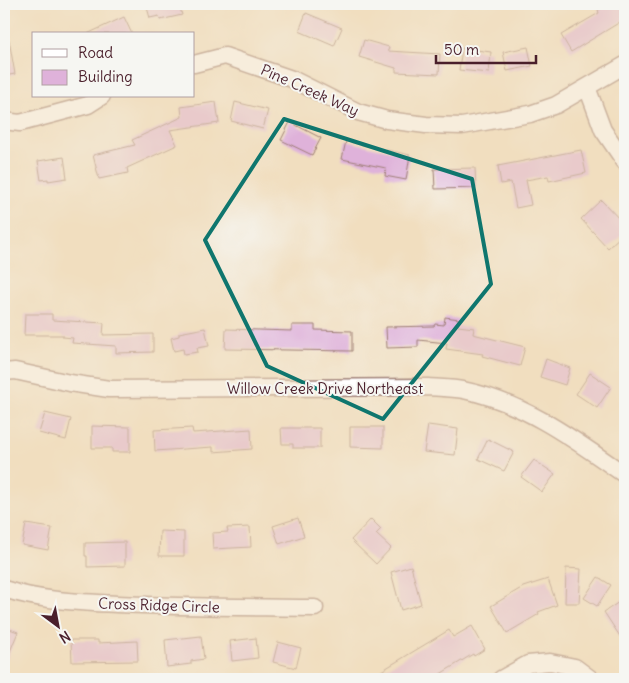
<svg xmlns="http://www.w3.org/2000/svg" width="629" height="683" viewBox="0 0 629 683" font-family="Delius,sans-serif">
  <style>
    .building { fill: #dfb2da }
    .lines { fill: none; stroke-linecap: round; stroke-linejoin: round }
    .minor-casing { stroke: #9e7e75; stroke-width: 19 }
    .minor { stroke: #fff; stroke-width: 16 }
    .marked { fill: none; stroke: #0f766e; stroke-width: 4; stroke-linejoin: round }
    .labels { text-anchor: middle; dominant-baseline: central; stroke-width: 4; stroke-linejoin: round; paint-order: stroke }
    .street-label { font-size: 15px; fill: #4a1f2b; stroke: #f6f6f2 }
  </style>
  <rect width="100%" height="100%" fill="#f6f6f2"/>
  <filter id="ink" filterUnits="userSpaceOnUse"><feTurbulence type="fractalNoise" baseFrequency=".02" numOctaves="2"/><feDisplacementMap in="SourceGraphic" scale="10" xChannelSelector="R" yChannelSelector="G"/><feConvolveMatrix kernelMatrix="1 2 1 2 8 2 1 2 1" color-interpolation-filters="sRGB"/></filter>
  <filter id="wash" filterUnits="userSpaceOnUse"><feTurbulence type="fractalNoise" baseFrequency=".0096" numOctaves="4" result="noise"/><feDisplacementMap in="SourceGraphic" scale="20" xChannelSelector="R" yChannelSelector="G"/><feGaussianBlur stdDeviation="1.12" result="paint"/><feColorMatrix in="noise" values="0 0 0 0 0 0 0 0 0 0 0 0 0 0 0 0 0 1.4 0 .05"/><feComposite in="paint" operator="in"/></filter>
  <g filter="url(#wash)">
    <rect width="100%" height="100%" fill="#f1debf"/>
    <g id="blocks">
      <path class="building" d="M146 4H179L182 15 160 20 159 16 150 18Z
        M609 4H625V19L571 52 561 35 599 13 598 10Z
        M306 13 342 28 334 46 299 31Z
        M124 17 132 34H87Z
        M4 40H9L15 74 4 76Z
        M364 40 389 47 388 51 440 54 439 74 396 72V68L359 57Z
        M528 47 532 66 507 71 503 52Z
        M462 48 491 52 489 73 459 70Z
        M216 102 219 123 170 130 177 145 127 168 128 173 99 179 93 155 135 145 132 140 182 117 181 107Z
        M235 102 268 110 263 129 231 121Z
        M290 122 321 138 312 155 281 140Z
        M346 141 410 155 406 180 385 176 386 168 342 159Z
        M581 150 586 173 549 181 548 176 526 180 531 205 516 208 511 182 501 184 498 166Z
        M64 157 67 178 48 181V179L41 180 38 161Z
        M475 168 476 188 435 189 434 169Z
        M601 200 625 225V232L608 248 581 219Z
        M25 314H52V320L104 323 103 335 153 334V352L116 353V346L72 343 73 338 63 337V335H24Z
        M445 317 459 319 458 326 474 328 473 334 525 347 520 366 482 356 483 354 446 349 447 343 418 340V347L387 348 386 327 434 326 435 324 444 325Z
        M292 325H315V330L352 331V351L225 349 226 329 292 331Z
        M205 328 209 346 197 348 198 352 184 354 183 349 174 351 171 338 179 336V333Z
        M546 359 570 368 565 385 540 377Z
        M590 373 611 387 597 408 576 394Z
        M45 413 71 419 66 440 39 433Z
        M428 425 458 429 455 455 424 452Z
        M92 426 130 427V452H112V448H92Z
        M350 427H383V448L350 447Z
        M192 428 193 433 251 429 252 449 213 452V447L155 451 154 430Z
        M281 428H320V448H293V444H282Z
        M488 439 514 452 504 471 478 459Z
        M534 460 555 474 542 492 521 477Z
        M298 518 304 536 279 544 273 526Z
        M371 519 381 529 376 534 391 548 376 564 351 540Z
        M26 524 52 528 48 550 22 545Z
        M250 527 251 547 213 549 212 533 228 532 227 528Z
        M160 531 184 532V556H159Z
        M125 542V566L87 567V556H85V543Z
        M411 566 421 604 401 610 391 572Z
        M566 568 581 569 579 603H565Z
        M598 577 611 585 597 606 584 598Z
        M548 579 557 605 538 612 539 614 507 633 491 606 523 587Z
        M625 598V644L604 612Z
        M472 626 485 649 474 656 473 654 432 679H368L449 630 453 637Z
        M4 627 18 632 4 666Z
        M201 636 204 659 191 661V664L167 667 165 640Z
        M256 638 258 658 232 661 230 641Z
        M71 640H98V643L137 641 138 661 72 662Z
        M278 642 301 648 296 668 273 662Z"/>
    </g>
  </g>
  <g filter="url(#ink)">
    <use href="#blocks" fill-opacity="0" stroke="#9e7e75" stroke-width="1"/>
    <g class="lines">
      <g class="minor-casing">
        <path id="minor" d="M194 64 225 56 292 79 358 112 387 120 426 125 462 126 530 114 556 105 625 65
          M587 87 603 130 625 162
          M4 121 20 123 88 105 102 96
          M4 372 15 371 70 383 109 389 428 387C440 388 452 388 463 390 524 402 575 440 625 475
          M4 589C40 601 79 602 117 604 183 607 249 607 315 608
          M501 679 528 664 550 662 575 667 591 679"/>
      </g>
      <use href="#minor" class="minor"/>
    </g>
  </g>
  <path d="M0 0H629V683H0ZM284 119 472 179 491 284 383 419 267 366 205 240Z" fill="#f1debf" fill-opacity=".55" fill-rule="evenodd"/>
  <path class="marked" d="M284 119 472 179 491 284 383 419 267 366 205 240Z"/>
  <g class="labels">
    <g class="street-label">
      <text transform="translate(310 90) rotate(24)">Pine Creek Way</text>
      <text x="325" y="388">Willow Creek Drive Northeast</text>
      <text transform="translate(159 605) rotate(2)">Cross Ridge Circle</text>
    </g>
  </g>
  <rect width="629" height="683" fill="none" stroke="#f6f6f2" stroke-width="20"/>
  <rect x="32" y="32" width="162" height="65" fill="#f6f6f2" stroke="#b1a0a2"/>
  <rect x="42" y="49" width="25" height="8" fill="#ffffff" stroke="#b1a0a2"/>
  <text x="78" y="58" font-size="15" fill="#4a1f2b">Road</text>
  <rect x="42" y="70" width="25" height="15" fill="#dfb2da" stroke="#b1a0a2"/>
  <text x="78" y="82" font-size="15" fill="#4a1f2b">Building</text>
  <g transform="translate(58 626) rotate(148)" stroke="#f6f6f2" stroke-width="4" paint-order="stroke">
  <path d="M0-4L9 19L0 12L-9 19Z" fill="#4a1f2b"/>
  <text y="-8" font-size="14" font-weight="bold" text-anchor="middle" fill="#4a1f2b">N</text>
  </g>
  <path d="M436 55v8h100v-8" fill="none" stroke="#4a1f2b" stroke-width="2.5"/>
  <text x="444" y="55" font-size="15" fill="#4a1f2b" stroke="#f6f6f2" stroke-width="4" paint-order="stroke">50 m</text>
</svg>
